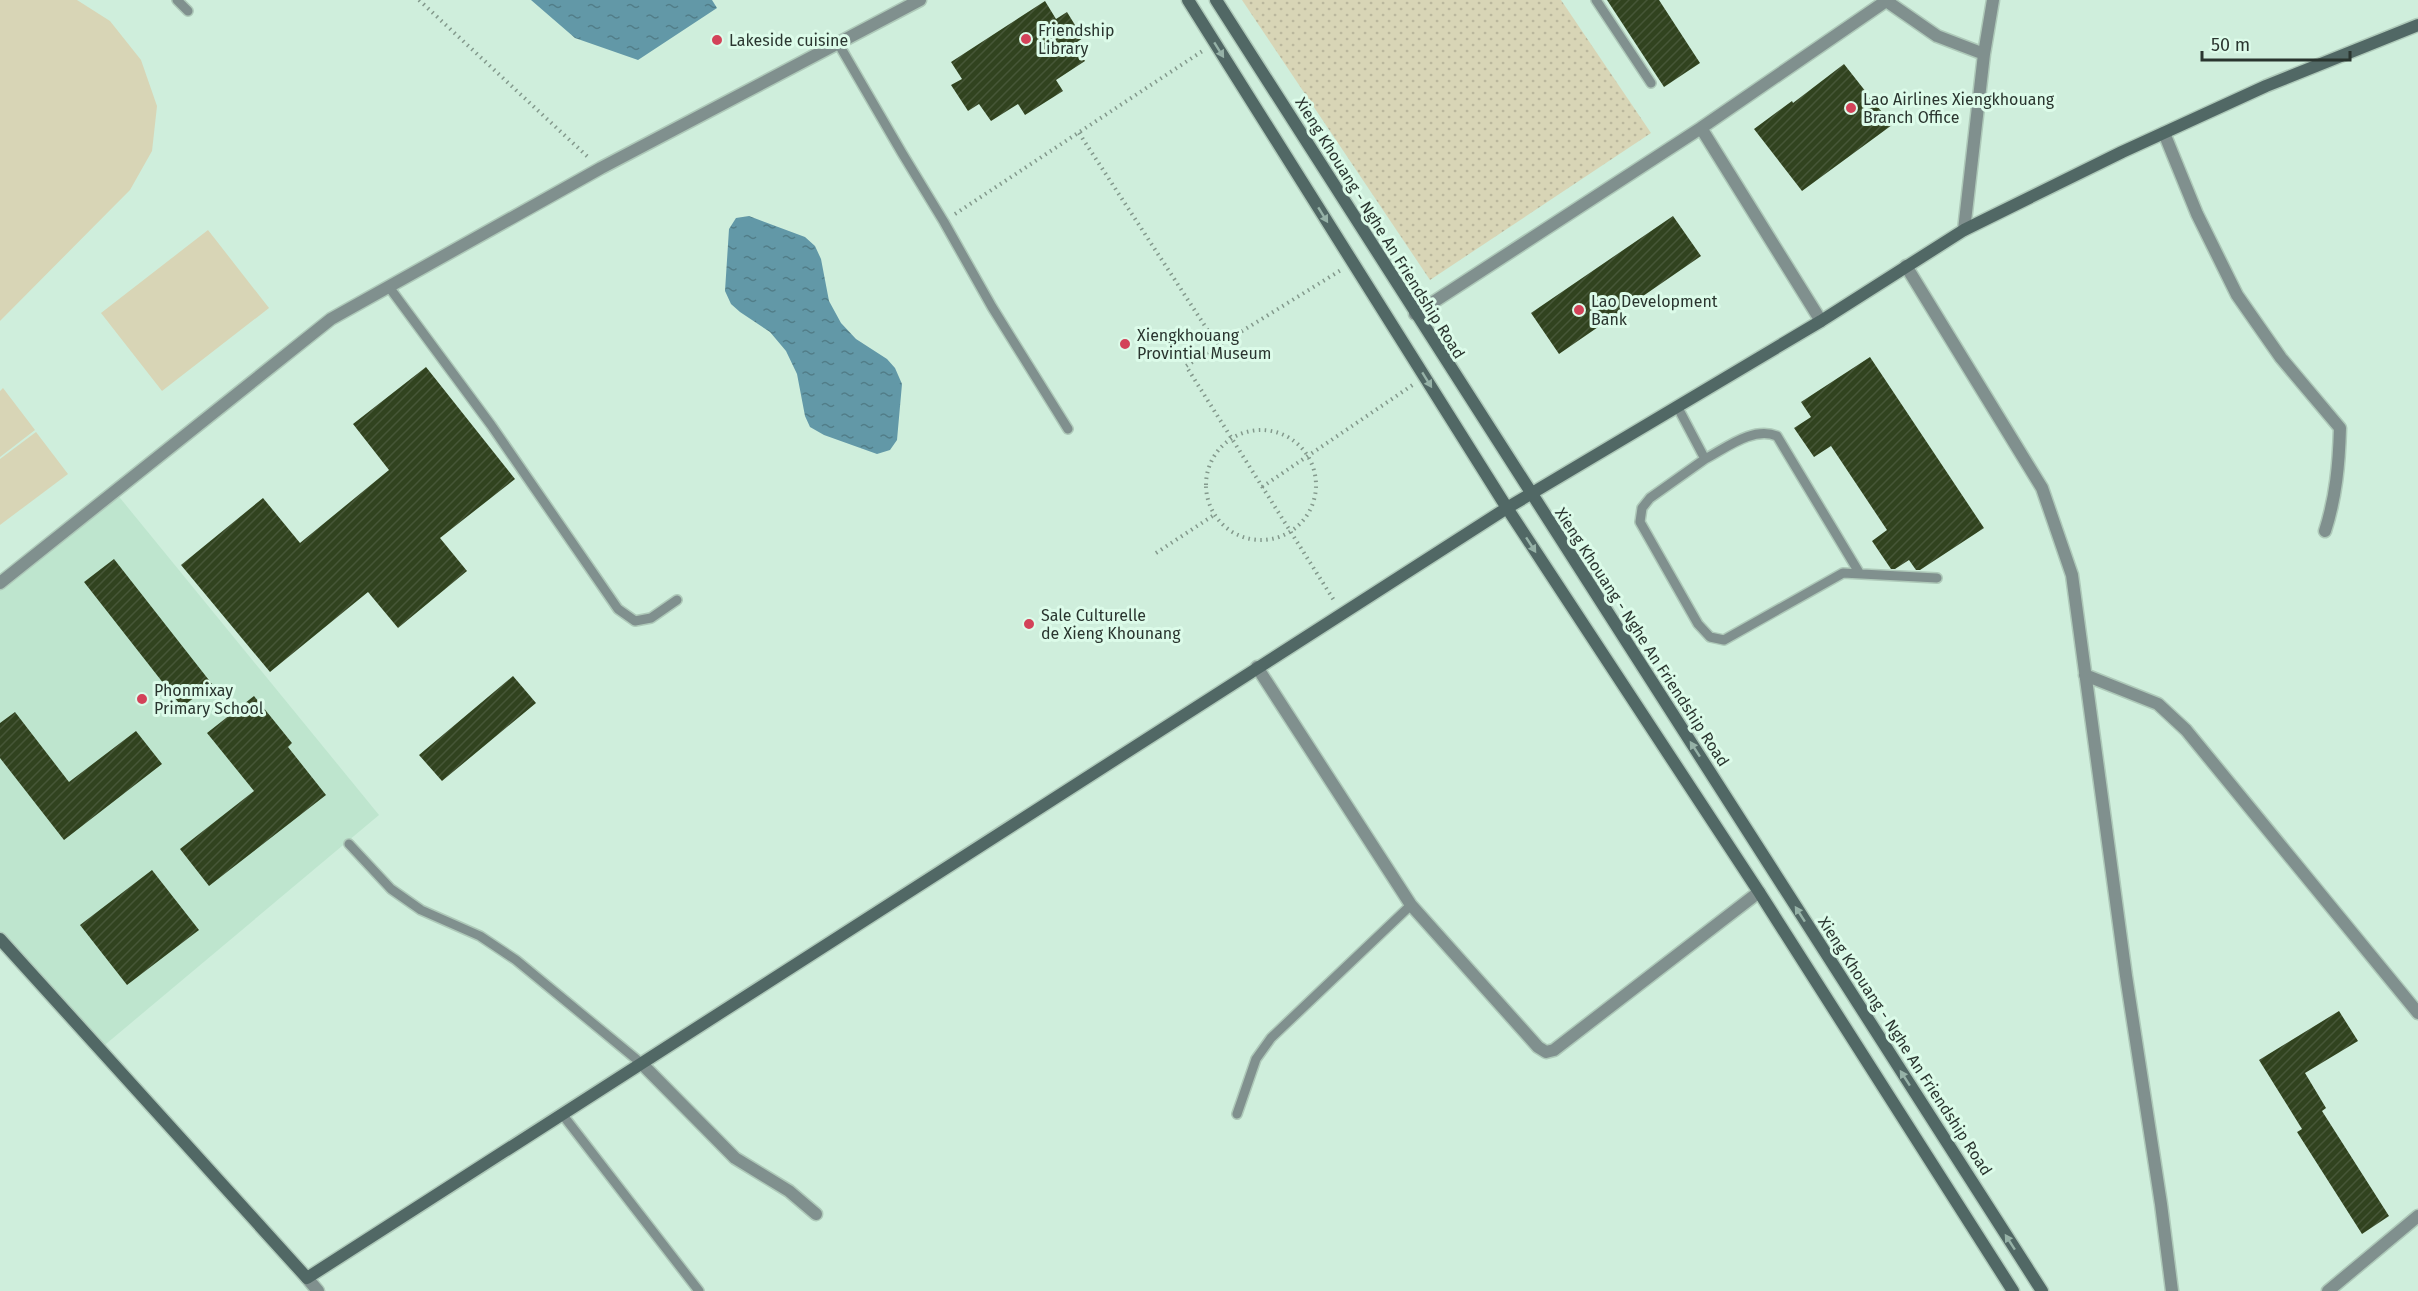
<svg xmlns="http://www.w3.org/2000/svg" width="2418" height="1291" viewBox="0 0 2418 1291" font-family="'Fira Sans',sans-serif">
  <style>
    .built { fill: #bee5ce }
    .park { fill: url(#park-dots) }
    .pitch { fill: #d8d5b6 }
    .water { fill: url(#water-ripples) }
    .building { fill: url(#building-hatch) }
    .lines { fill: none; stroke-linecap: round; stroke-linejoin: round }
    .lane-casing { stroke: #aec9b9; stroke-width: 12 }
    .street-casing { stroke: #aec9b9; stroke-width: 15 }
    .secondary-casing { stroke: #aec9b9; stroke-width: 15 }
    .path { stroke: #83998c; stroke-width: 4; stroke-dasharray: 1.5 4.5; stroke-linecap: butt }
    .lane { stroke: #80908e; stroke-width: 9 }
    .street { stroke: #80908e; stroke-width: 12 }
    .secondary { stroke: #516865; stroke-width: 12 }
    .oneway { fill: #96b2a7 }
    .poi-dot { fill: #d34259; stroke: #dcfbe9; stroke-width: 2 }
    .labels { text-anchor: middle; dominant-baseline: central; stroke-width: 6; stroke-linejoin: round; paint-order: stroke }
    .poi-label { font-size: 16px; fill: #2a352f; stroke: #dcfbe9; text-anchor: start }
    .street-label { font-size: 16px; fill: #2a352f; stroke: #dcfbe9 }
  </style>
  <defs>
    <pattern id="park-dots" width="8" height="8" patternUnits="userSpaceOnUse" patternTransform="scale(1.5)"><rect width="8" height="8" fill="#d8d5b6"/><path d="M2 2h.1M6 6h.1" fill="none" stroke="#bab79d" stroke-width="1.8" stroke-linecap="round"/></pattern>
    <pattern id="water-ripples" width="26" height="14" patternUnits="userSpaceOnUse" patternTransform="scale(1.5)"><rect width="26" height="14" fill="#6298a7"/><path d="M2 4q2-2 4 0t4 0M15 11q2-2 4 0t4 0" fill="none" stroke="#517d88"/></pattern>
    <pattern id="building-hatch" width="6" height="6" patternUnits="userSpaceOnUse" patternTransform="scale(1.5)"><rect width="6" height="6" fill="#31431f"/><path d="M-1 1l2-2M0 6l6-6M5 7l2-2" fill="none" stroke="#465637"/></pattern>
  </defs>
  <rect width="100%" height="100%" fill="#cfeedc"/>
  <path class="built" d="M116 493 379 815 100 1049 0 939V583Z"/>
  <path class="park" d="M1242 0H1561L1651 133 1430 280Z"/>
  <path class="pitch" d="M0 0H77L110 21 141 60 157 106 152 151 130 190 0 321Z
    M208 230 269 308 162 391 101 313Z
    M3 388 35 430 0 457V391Z
    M36 432 68 474 0 525V459Z"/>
  <path class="water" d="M531 0H712L717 8 638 60 575 38Z
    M749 216 805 237 815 246 821 259 829 301 841 323 856 339 887 359 895 368 902 384 897 440 890 450 877 454 824 435 810 427 805 416 797 374 786 351 770 332 740 312 731 304 725 291 729 229 736 218Z"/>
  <path class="building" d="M1607 0H1659L1700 63 1664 87Z
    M1045 1 1056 19 1067 12 1083 38 1074 44 1085 61 1056 80 1063 91 1025 115 1018 104 991 121 979 104 968 111 951 85 962 79 951 62Z
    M1844 64 1892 125 1802 191 1754 129 1792 101 1793 103Z
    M1673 216 1701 256 1559 354 1531 313Z
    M1870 357 1984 528 1920 570H1916L1909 560 1895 569H1891L1872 541 1887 530 1831 446 1814 457 1794 428 1811 417 1801 402Z
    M426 367 515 479 440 538 467 571 398 628 368 592 270 672 181 565 263 498 300 543 389 470 353 424Z
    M114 559 212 684 182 707 84 582Z
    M513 676 536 703 442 781 419 755Z
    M254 696 292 743 288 747 326 795 209 886 180 849 254 791 207 733Z
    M15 712 69 782 136 731 162 764 64 840 0 758V723Z
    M152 870 199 930 127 985 80 925Z
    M2339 1011 2358 1041 2305 1073 2326 1108 2322 1111 2389 1216 2362 1234 2297 1132 2302 1129 2259 1060Z"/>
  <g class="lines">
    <g class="lane-casing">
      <path id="lane" d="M177 0 188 11
        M1596 0 1651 83
        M838 43 902 153 944 222 992 307 1068 429
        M389 287 491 425 618 609 635 621 651 618 677 600
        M1677 406 1705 459 1650 498 1642 508 1640 522 1698 624 1710 637 1724 640 1843 573 1937 578
        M1705 459C1726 448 1753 426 1777 436L1860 574
        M349 844 391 889 421 910 480 936 516 960 641 1063
        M562 1114 699 1291
        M1237 1114 1256 1059 1271 1038 1411 905"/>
    </g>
    <g class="street-casing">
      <path id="street" d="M1885 0 1937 36 1984 54
        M1701 128 1821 321
        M2164 133 2197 214 2237 295 2281 358 2340 428C2339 464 2336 497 2325 531
        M1964 230 1984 54 1993 0
        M1906 266 2042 488 2072 575 2126 976 2161 1204 2172 1291
        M1415 314 1701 128 1886 1
        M0 583 331 319 601 168 920 0
        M1257 667 1411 905 1538 1047 1546 1052 1554 1050 1759 892
        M2085 675 2158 704 2186 730 2418 1013
        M641 1063 735 1158 789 1191 816 1214
        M307 1278 318 1291
        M2328 1291 2418 1216"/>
    </g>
    <g class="secondary-casing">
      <path id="secondary" d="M1188 0 1507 508 1759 892 2013 1291
        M1216 0 2042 1291
        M0 939 307 1278 1507 508 1821 321 1964 230 2122 152 2266 86 2418 25"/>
    </g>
    <path class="path" d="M419 0 589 158
      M1079 133 1218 346 1341 270
      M955 214 1204 50
      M1218 346 1186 366 1335 602
      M1206 485a55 55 0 1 1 110 0a55 55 0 1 1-110 0Z
      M1262 487 1414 384
      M1156 553 1214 515"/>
    <use href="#lane" class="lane"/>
    <use href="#street" class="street"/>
    <use href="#secondary" class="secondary"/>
  </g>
  <defs><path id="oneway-solid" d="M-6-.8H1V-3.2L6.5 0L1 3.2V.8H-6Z" transform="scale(1.5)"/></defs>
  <g class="oneway">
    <use href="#oneway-solid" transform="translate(1219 50) rotate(58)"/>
    <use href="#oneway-solid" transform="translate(1323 215) rotate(58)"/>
    <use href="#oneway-solid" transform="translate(1427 380) rotate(58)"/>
    <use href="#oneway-solid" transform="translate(1531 545) rotate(57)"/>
    <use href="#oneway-solid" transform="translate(1695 749) rotate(-123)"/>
    <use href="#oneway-solid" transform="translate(1800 914) rotate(-123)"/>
    <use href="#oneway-solid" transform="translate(1905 1078) rotate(-123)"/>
    <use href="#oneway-solid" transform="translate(2010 1242) rotate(-123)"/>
  </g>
  <g class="poi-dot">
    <circle cx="1026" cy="39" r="6"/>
    <circle cx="717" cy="40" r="6"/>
    <circle cx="1851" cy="108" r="6"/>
    <circle cx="1579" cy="310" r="6"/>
    <circle cx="1125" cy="344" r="6"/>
    <circle cx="1029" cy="624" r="6"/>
    <circle cx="142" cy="699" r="6"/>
  </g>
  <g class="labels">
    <g class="poi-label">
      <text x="1038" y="30">Friendship<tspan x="1038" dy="18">Library</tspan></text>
      <text x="729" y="40">Lakeside cuisine</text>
      <text x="1863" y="99">Lao Airlines Xiengkhouang<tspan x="1863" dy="18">Branch Office</tspan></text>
      <text x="1591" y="301">Lao Development<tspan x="1591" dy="18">Bank</tspan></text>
      <text x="1137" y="335">Xiengkhouang<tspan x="1137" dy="18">Provintial Museum</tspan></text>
      <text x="1041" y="615">Sale Culturelle<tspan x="1041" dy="18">de Xieng Khounang</tspan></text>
      <text x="154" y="690">Phonmixay<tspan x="154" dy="18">Primary School</tspan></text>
    </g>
    <g class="street-label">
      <text transform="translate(1380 228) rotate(58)">Xieng Khouang - Nghe An Friendship Road</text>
      <text transform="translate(1642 637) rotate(57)">Xieng Khouang - Nghe An Friendship Road</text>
      <text transform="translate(1905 1046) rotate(57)">Xieng Khouang - Nghe An Friendship Road</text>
    </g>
  </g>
  <path d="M2202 51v9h148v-9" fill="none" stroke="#2a352f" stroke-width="3"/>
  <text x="2211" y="51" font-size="18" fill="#2a352f" stroke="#dcfbe9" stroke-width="4.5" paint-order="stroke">50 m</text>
</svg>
